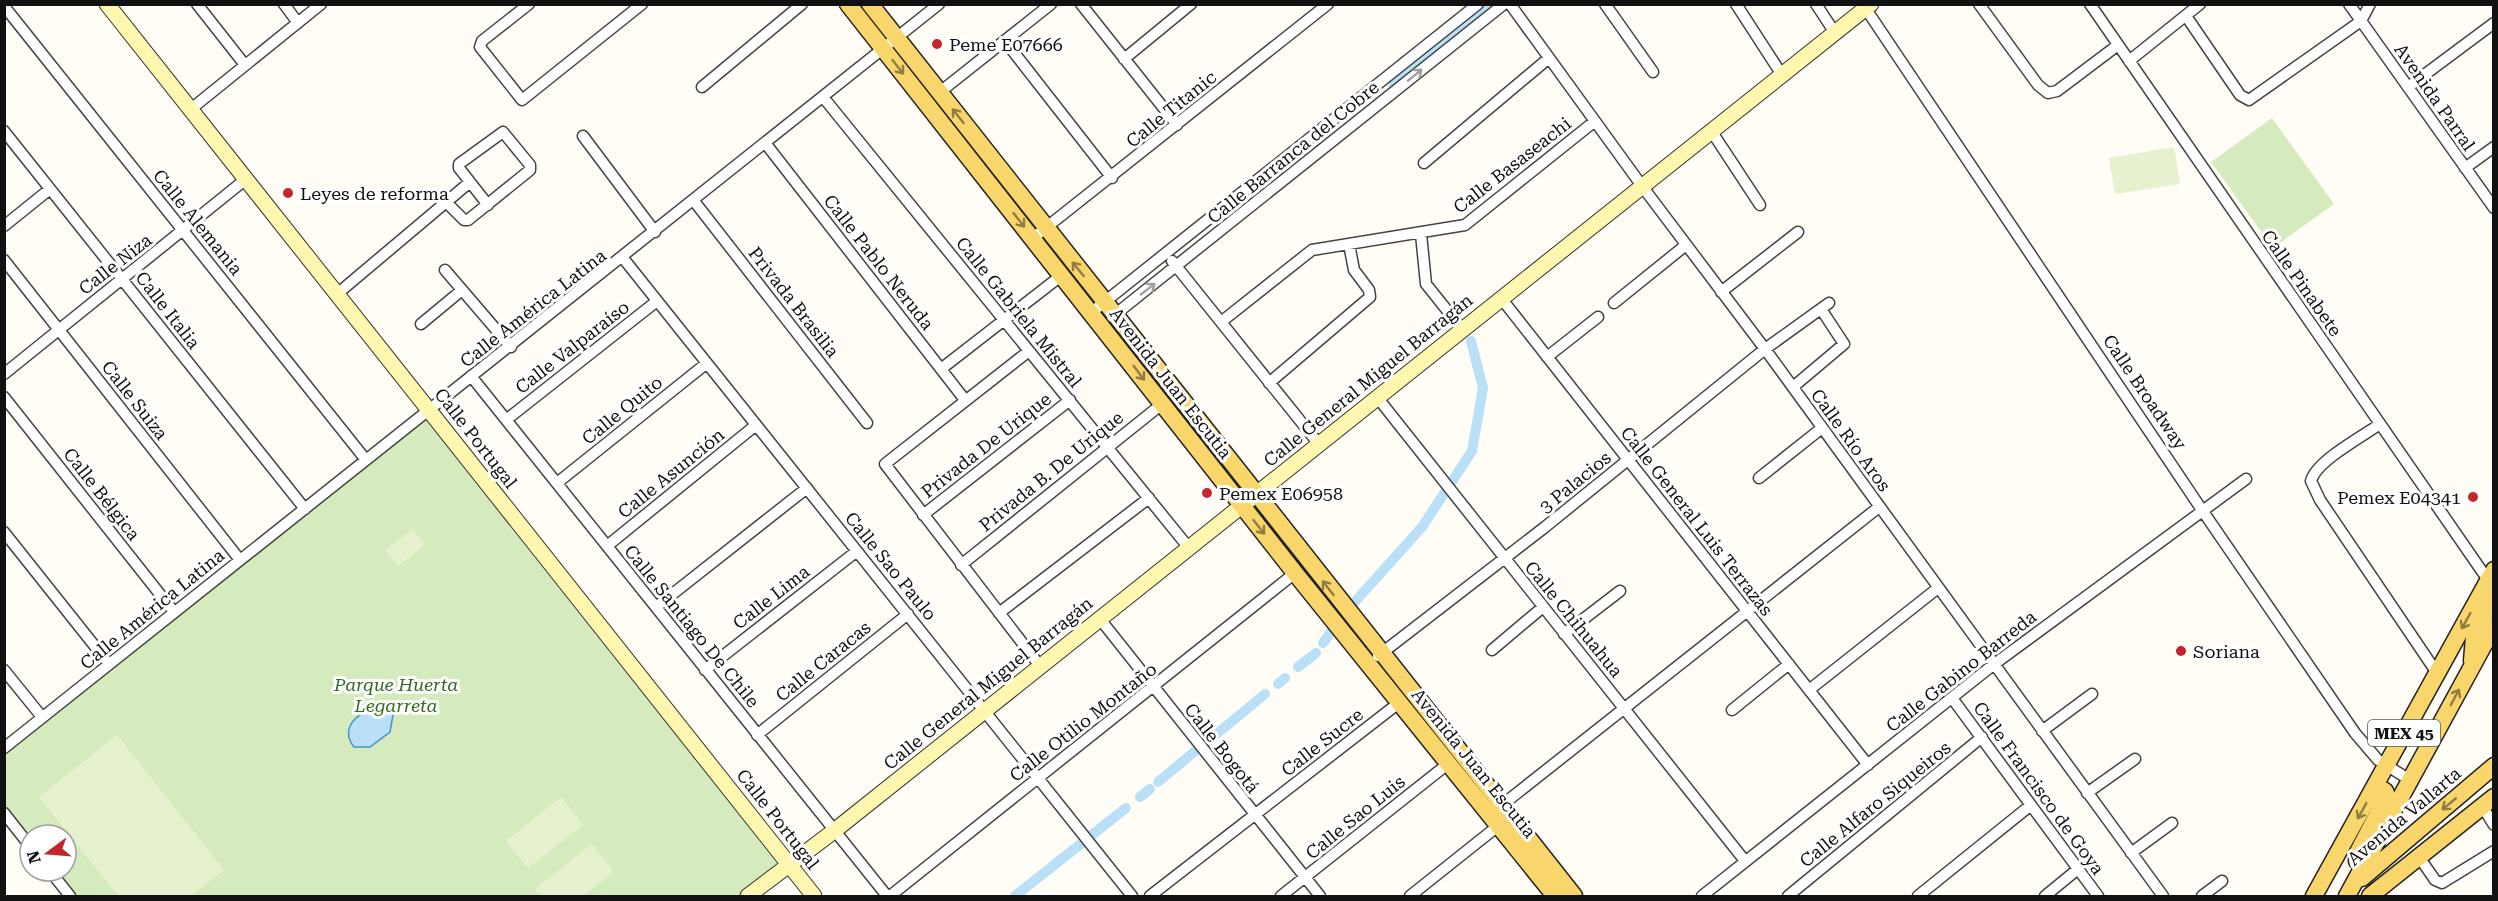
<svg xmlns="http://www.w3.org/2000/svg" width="2498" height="901" viewBox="0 0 2498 901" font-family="'Roboto Serif',serif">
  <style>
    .green { fill: #d5ebbd }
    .pitch { fill: #e6f2cf }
    .water { fill: #b9e0f7; stroke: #3f96cf; stroke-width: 1.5 }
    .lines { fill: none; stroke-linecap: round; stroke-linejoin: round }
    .canal { stroke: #b9e0f7; stroke-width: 10 }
    .minor-casing { stroke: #444; stroke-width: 13 }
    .secondary-casing { stroke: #333; stroke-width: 17 }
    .primary-casing { stroke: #222; stroke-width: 19 }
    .minor { stroke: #fff; stroke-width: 10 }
    .secondary { stroke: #fff6b0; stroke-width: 15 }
    .primary { stroke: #f9d66b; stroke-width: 16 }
    .oneway { stroke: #917d42 }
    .oneway2 { stroke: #a0a0a0 }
    .poi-dot { fill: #c4262e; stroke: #fff; stroke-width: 2 }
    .labels { text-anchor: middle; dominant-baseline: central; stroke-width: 6; stroke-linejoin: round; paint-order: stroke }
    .shield { fill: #fff; stroke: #585858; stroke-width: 1.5 }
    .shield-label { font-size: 16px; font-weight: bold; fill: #111 }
    .poi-label { font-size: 18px; fill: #111; stroke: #fff; text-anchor: start }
    .street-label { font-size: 18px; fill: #111; stroke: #fff }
    .park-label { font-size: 18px; font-style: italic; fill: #2f6b1f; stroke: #fff }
  </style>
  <rect width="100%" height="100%" fill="#fffdf5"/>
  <path class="green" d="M2272 118 2334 204 2273 248 2211 162Z
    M428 409 790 866 748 896H70L50 871H66V835H30V846L5 813V748Z"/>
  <path class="pitch" d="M2174 147 2180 184 2115 194 2109 158Z
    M413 529 425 545 398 566 385 550Z
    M117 735 224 870 191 896H118L39 797Z
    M561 797 583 825 528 868 506 841Z
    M592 844 614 872 583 896H541L535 889Z"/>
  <path class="water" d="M384 708 393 715 390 732 370 747H354C337 726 363 707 384 708Z"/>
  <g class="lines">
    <path class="canal" d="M1394 85 1491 4
      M1353 604 1422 527 1472 451 1483 388 1471 341
      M1323 643 1331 632
      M1298 667 1316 653
      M1278 684 1285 678
      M1207 742 1265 694
      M1158 782 1194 752
      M1140 797 1150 789
      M1015 896 1126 808"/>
    <g class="minor-casing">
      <path id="minor" d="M197 4 245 65
        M284 4 298 23
        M529 4 482 41 480 47 522 100 642 4
        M1081 4 1177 125
        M1510 4 1642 186 1765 349 2163 896
        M1605 4 1653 72
        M1736 4 1782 75
        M1816 4 1835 33
        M1979 4 2038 85 2048 93 2057 91 2118 45
        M2090 4 2488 580
        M2349 4 2494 208
        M4 6 366 460
        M1866 9 2202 510 2355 733 2378 760 2410 780
        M2186 16 2240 95 2249 100 2361 21 2370 4
        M1005 41 1112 178
        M1124 59 1191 4
        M2129 61 2200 4
        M702 87 802 4
        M2408 87 2494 23
        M940 92 1051 4
        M823 97 1189 548
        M191 109 321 4
        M4 131 305 509
        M1712 132 1760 205
        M583 136 655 232
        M766 144 965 400
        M1424 163 1549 58
        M2465 168 2494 147
        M694 201 867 423
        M446 202 464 220H468L530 170V165L503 132 459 164V168L488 205
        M4 226 50 189
        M1421 234 1426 284 1462 329
        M1033 238 1328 4
        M623 258 1132 896
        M4 260 240 560
        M1172 261 1318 443
        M445 270 511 347
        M1721 292 1798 232
        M337 294 470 182
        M1501 298 1868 765
        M1614 303 1686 245
        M1092 312 1478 4
        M1112 317 1504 4
        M1221 322 1312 250 1465 225 1595 121
        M421 324 462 290
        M1029 351 885 464 1040 666
        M1547 357 1598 317
        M941 369 1062 275
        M4 374 246 179
        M471 376 887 896
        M1269 383 1370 297 1369 290 1354 270 1349 244
        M1793 387 1844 344 1821 309
        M4 397 174 612
        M1377 397 1745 861
        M506 420 657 301
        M2380 424C2363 436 2316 461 2311 481L2320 500 2437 673
        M1759 478 1822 428
        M557 483 707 363
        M923 515 1070 400
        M4 532 109 664
        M607 546 756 425
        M961 565 1162 404
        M656 607 807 488
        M999 613 1149 498
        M1100 619 1320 896
        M1564 634 1620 591
        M1492 650 1543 607
        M1378 656 1545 527 1765 349 1829 303
        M4 670 42 717
        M705 670 857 551
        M1809 690 1938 588
        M1952 698 2098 896
        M1732 710 1789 664
        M2042 731 2092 694
        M757 735 908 614
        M4 748 939 4
        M2087 793 2135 759
        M2482 806 2494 825
        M1497 809 1879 507
        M4 813 30 846
        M2131 853 2172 823
        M2419 857 2435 880 2442 883 2494 851
        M50 871 70 896
        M890 896 1295 573
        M1150 896 1400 702
        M1281 896 1449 763
        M1410 896 1503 822
        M1702 896 1993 665 2246 479
        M1788 896 1982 737
        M1918 896 2031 805
        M2045 896 2078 869
        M2202 896 2222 881"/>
    </g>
    <g class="secondary-casing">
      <path id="secondary" d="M107 4 814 896
        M748 896 834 831 1871 4"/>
    </g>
    <g class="primary-casing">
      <path id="primary" d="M848 4 1295 573 1555 896
        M870 4 1574 896
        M2472 661 2474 637 2493 596 2488 580
        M2357 861 2358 852 2387 796 2385 791 2376 786
        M2362 878 2494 766
        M2314 896 2494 570
        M2347 896 2494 626
        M2370 896 2494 797"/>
    </g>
    <use href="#minor" class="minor"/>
    <use href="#secondary" class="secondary"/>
    <use href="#primary" class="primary"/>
  </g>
  <defs><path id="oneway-shaft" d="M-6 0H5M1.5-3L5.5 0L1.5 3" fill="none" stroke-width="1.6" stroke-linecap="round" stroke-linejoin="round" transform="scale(1.5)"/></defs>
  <g class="oneway">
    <use href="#oneway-shaft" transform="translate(898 67) rotate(52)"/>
    <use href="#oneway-shaft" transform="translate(958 116) rotate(-128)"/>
    <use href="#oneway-shaft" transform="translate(1019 220) rotate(52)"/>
    <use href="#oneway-shaft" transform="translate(1078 269) rotate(-129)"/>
    <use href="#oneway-shaft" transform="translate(1139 373) rotate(53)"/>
    <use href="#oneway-shaft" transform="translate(1259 527) rotate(52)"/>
    <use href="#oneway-shaft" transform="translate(1328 588) rotate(-128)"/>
    <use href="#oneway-shaft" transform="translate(2466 621) rotate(119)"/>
    <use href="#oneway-shaft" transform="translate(2455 697) rotate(-62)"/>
    <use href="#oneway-shaft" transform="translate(2449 804) rotate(140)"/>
    <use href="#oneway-shaft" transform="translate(2362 811) rotate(119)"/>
  </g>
  <g class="oneway2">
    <use href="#oneway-shaft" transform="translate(1415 75) rotate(-39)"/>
    <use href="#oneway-shaft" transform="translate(1148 289) rotate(-38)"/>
  </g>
  <g class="poi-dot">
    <circle cx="937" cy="44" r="6"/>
    <circle cx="288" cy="193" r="6"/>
    <circle cx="1207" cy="493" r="6"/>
    <circle cx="2473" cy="497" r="6"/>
    <circle cx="2181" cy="651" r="6"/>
  </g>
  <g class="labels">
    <rect class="shield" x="2368" y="720" width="72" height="26" rx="4.5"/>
    <g class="shield-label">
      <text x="2404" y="733">MEX 45</text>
    </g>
    <g class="poi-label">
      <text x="949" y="44">Peme E07666</text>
      <text x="300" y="193">Leyes de reforma</text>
      <text x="1219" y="493">Pemex E06958</text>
      <text x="2461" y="497" text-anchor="end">Pemex E04341</text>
      <text x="2193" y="651">Soriana</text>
    </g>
    <g class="street-label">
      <text transform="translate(2435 97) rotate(55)">Avenida Parral</text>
      <text transform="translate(1171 109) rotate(-39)">Calle Titanic</text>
      <text transform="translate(1293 152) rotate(-39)">Calle Barranca del Cobre</text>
      <text transform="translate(1512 165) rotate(-38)">Calle Basaseachi</text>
      <text transform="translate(198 222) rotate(51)">Calle Alemania</text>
      <text transform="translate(879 262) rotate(52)">Calle Pablo Neruda</text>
      <text transform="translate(115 264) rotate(-38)">Calle Niza</text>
      <text transform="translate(2302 283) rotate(55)">Calle Pinabete</text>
      <text transform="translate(794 302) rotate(52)">Privada Brasilia</text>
      <text transform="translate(533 308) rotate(-38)">Calle América Latina</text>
      <text transform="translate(168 310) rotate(52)">Calle Italia</text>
      <text transform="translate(1019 312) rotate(51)">Calle Gabriela Mistral</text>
      <text transform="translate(572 347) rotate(-38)">Calle Valparaíso</text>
      <text transform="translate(1368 380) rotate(-39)">Calle General Miguel Barragán</text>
      <text transform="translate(1171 383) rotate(52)">Avenida Juan Escutia</text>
      <text transform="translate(2145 392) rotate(56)">Calle Broadway</text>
      <text transform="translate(135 400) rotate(52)">Calle Suiza</text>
      <text transform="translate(622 410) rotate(-39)">Calle Quito</text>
      <text transform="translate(476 438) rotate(52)">Calle Portugal</text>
      <text transform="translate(1851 440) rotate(54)">Calle Río Aros</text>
      <text transform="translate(986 445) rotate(-38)">Privada De Urique</text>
      <text transform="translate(1051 471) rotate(-39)">Privada B. De Urique</text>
      <text transform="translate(671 473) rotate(-39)">Calle Asunción</text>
      <text transform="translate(1575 482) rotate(-39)">3 Palacios</text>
      <text transform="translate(102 494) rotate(52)">Calle Bélgica</text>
      <text transform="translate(1697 521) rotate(52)">Calle General Luis Terrazas</text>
      <text transform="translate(891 566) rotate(51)">Calle Sao Paulo</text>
      <text transform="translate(771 597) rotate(-38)">Calle Lima</text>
      <text transform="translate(152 609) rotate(-39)">Calle América Latina</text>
      <text transform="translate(1574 619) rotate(51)">Calle Chihuahua</text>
      <text transform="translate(692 626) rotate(51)">Calle Santiago De Chile</text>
      <text transform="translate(823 661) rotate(-39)">Calle Caracas</text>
      <text transform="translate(1961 671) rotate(-38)">Calle Gabino Barreda</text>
      <text transform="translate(988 683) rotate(-39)">Calle General Miguel Barragán</text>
      <text transform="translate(1083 722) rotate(-38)">Calle Otilio Montaño</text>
      <text transform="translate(1322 742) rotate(-38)">Calle Sucre</text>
      <text transform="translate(1222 748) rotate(52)">Calle Bogotá</text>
      <text transform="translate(1474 763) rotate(51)">Avenida Juan Escutia</text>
      <text transform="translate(2039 788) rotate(54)">Calle Francisco de Goya</text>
      <text transform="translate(1875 804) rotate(-39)">Calle Alfaro Siqueiros</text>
      <text transform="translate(2404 816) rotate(-40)">Avenida Vallarta</text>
      <text transform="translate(1355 817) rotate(-39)">Calle Sao Luis</text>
      <text transform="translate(778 819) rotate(52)">Calle Portugal</text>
    </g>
    <g class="park-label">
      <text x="396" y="684">Parque Huerta<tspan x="396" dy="21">Legarreta</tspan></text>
    </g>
  </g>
  <rect width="2498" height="901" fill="none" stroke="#111111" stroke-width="12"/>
  <g transform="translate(48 853) rotate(254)"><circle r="28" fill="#ffffff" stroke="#a0a0a0" stroke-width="1.5"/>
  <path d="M0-4.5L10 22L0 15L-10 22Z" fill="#c4262e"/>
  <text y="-9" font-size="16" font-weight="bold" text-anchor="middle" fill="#111111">N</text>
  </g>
</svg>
